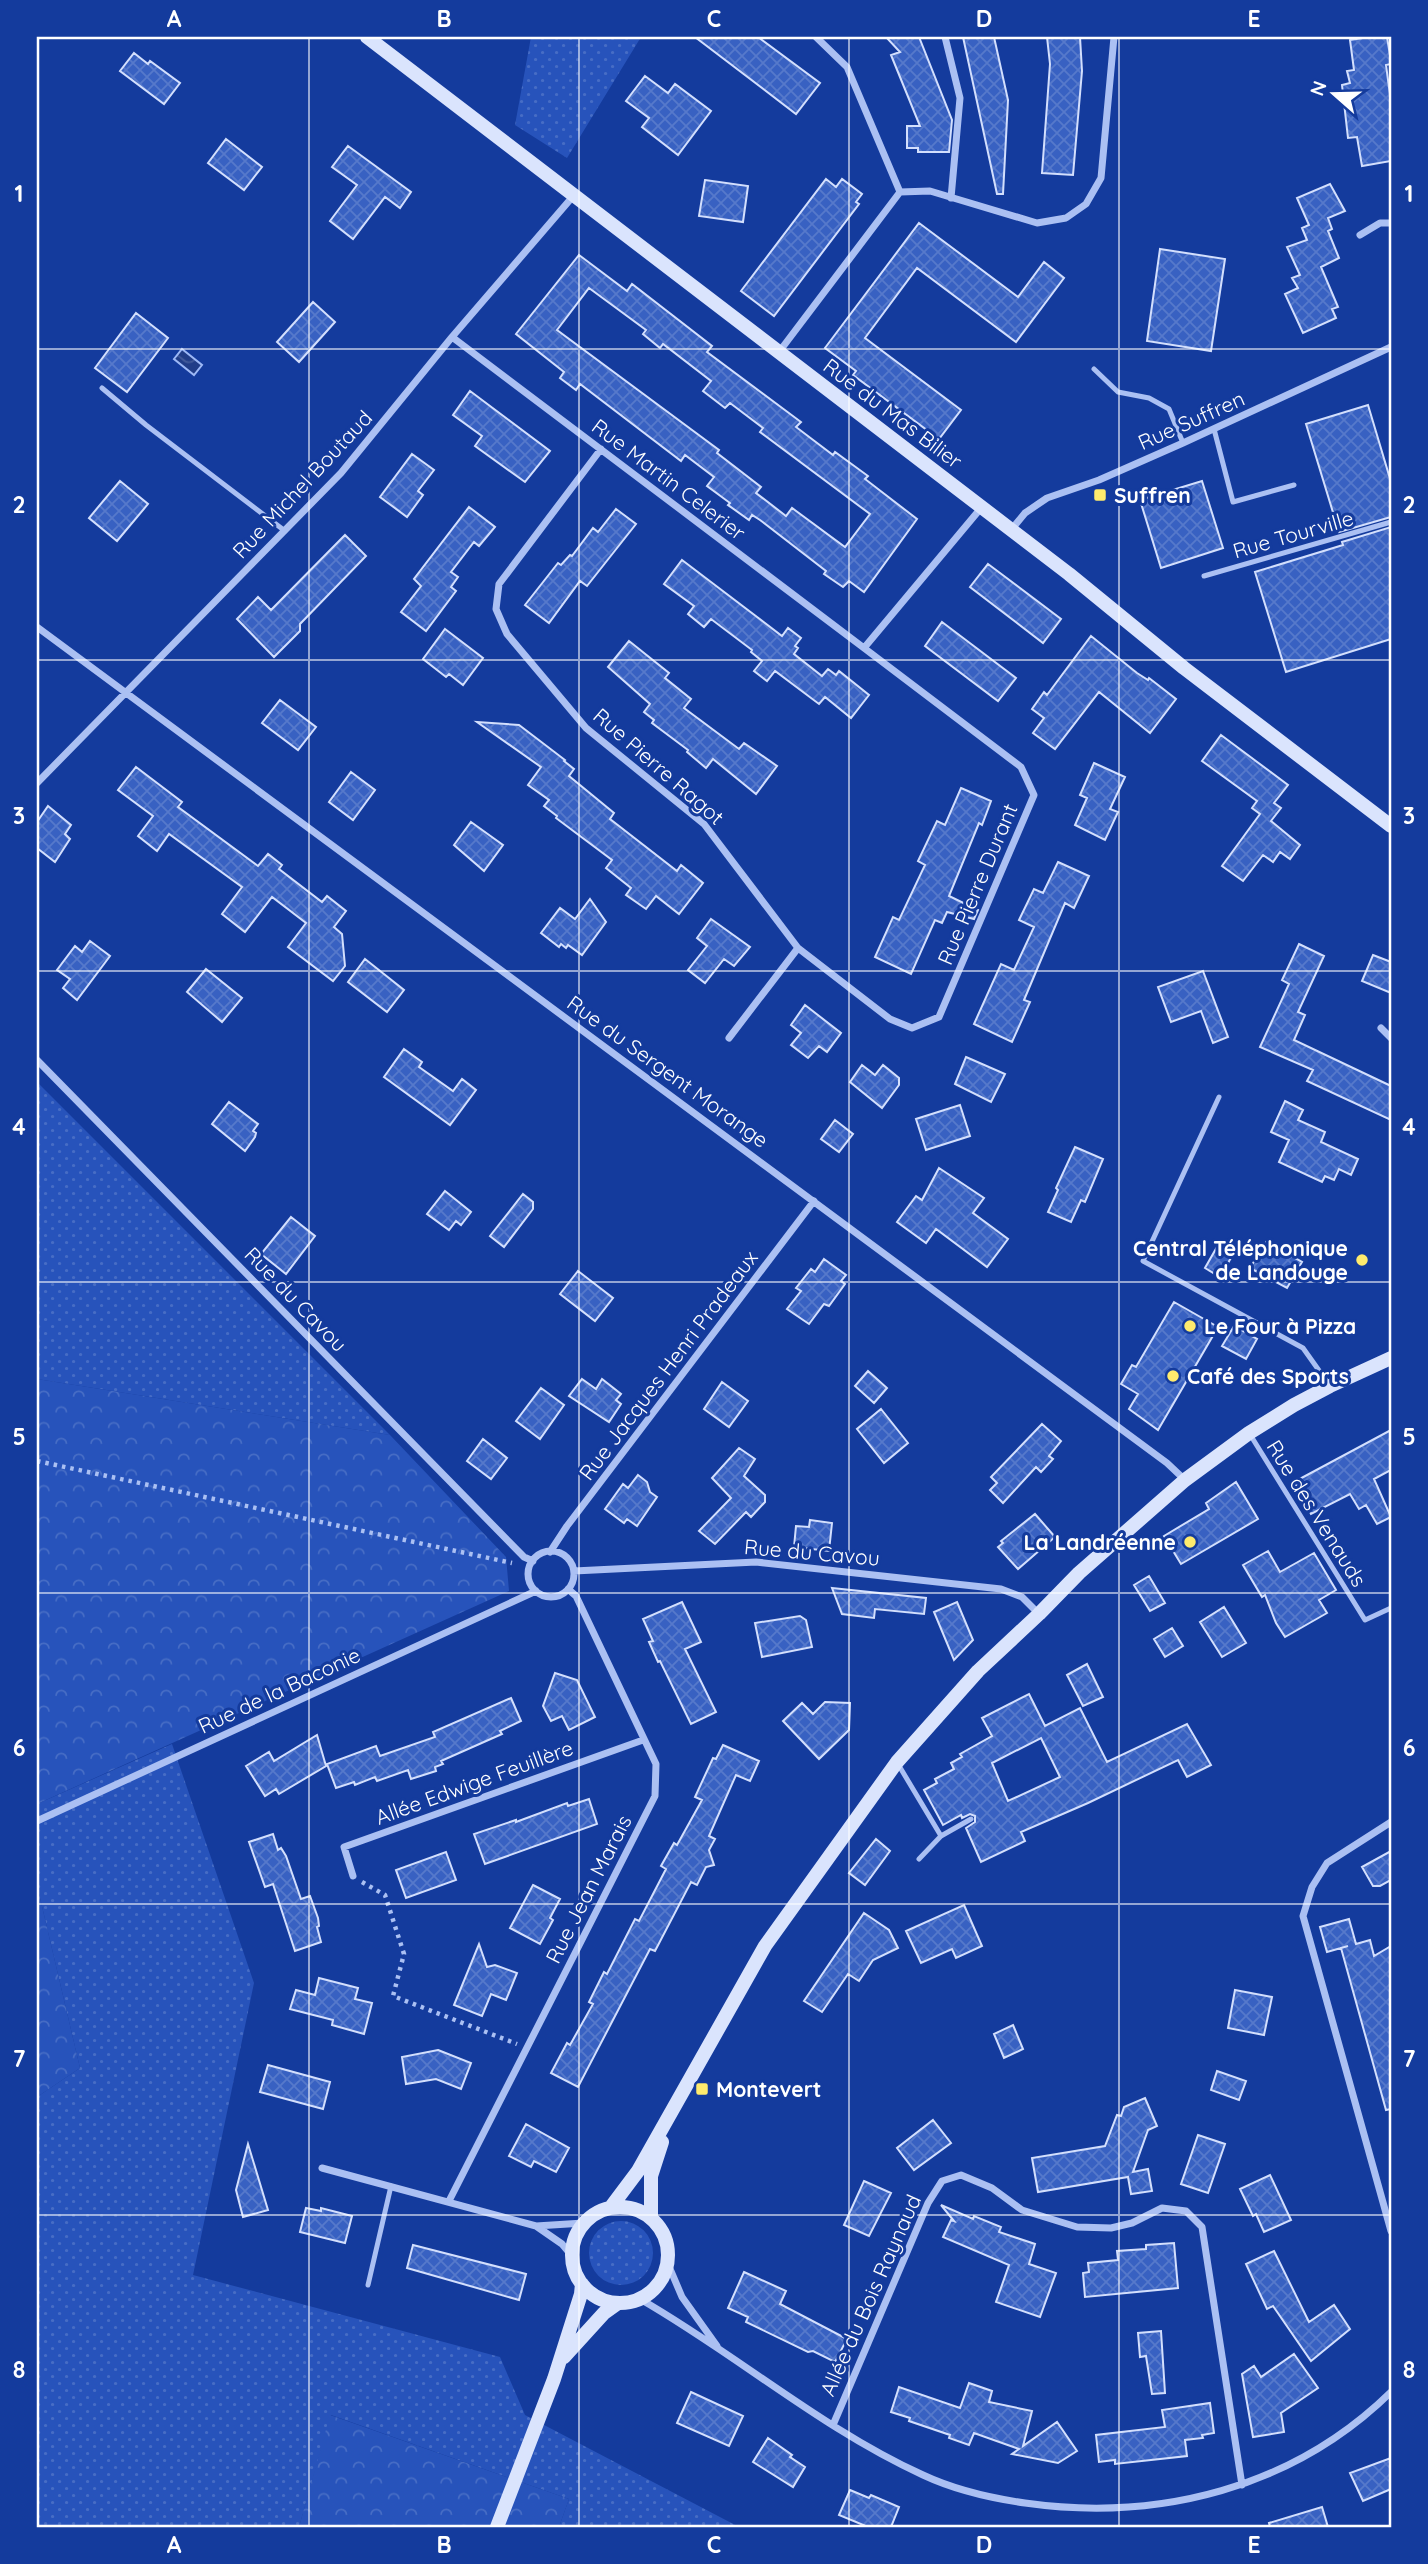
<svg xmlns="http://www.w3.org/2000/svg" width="1428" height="2564" viewBox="0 0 1428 2564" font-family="Quicksand,sans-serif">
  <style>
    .grass { fill: url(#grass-dots) }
    .forest { fill: url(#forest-crowns) }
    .water { fill: url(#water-waves); stroke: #9db8f6; stroke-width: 2 }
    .building { fill: url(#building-cross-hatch); stroke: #d3dffd; stroke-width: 2; fill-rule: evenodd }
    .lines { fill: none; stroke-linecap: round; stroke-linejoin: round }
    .path { stroke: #abc0f3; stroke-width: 4.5; stroke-dasharray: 3.5 5; stroke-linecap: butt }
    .lane { stroke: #abc0f3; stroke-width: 5 }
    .street { stroke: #abc0f3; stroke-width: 7 }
    .secondary { stroke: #dae4fd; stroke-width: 14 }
    .grid { fill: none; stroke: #fff; stroke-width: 2; stroke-opacity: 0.55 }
    .poi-dot { fill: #ffeb6d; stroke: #143b9d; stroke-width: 2.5 }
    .labels { text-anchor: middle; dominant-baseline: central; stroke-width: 6; stroke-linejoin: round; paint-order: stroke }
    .street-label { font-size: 21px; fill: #fff; stroke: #143b9d }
    .poi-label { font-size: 21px; font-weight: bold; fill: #fff; stroke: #143b9d; text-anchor: start }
    .neatline { fill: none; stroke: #fff; stroke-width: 2.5 }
    .grid-label { font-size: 23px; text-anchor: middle; font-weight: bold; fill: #fff }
  </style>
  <defs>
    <pattern id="grass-dots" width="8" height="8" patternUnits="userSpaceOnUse" patternTransform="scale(1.75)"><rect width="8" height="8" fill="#2753bb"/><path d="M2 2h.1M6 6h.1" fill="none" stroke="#476dc5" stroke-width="1.8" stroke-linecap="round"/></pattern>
    <pattern id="forest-crowns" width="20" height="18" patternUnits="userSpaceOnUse" patternTransform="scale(1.75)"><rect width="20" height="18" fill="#2753bb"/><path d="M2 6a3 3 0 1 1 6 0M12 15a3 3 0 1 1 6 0" fill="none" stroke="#476dc5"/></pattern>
    <pattern id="water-waves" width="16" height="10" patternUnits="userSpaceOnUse" patternTransform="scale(1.75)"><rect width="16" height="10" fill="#213d88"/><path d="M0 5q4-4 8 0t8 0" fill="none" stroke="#425a9a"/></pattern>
    <pattern id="building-cross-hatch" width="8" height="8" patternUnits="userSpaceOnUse" patternTransform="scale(1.75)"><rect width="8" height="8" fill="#3861c2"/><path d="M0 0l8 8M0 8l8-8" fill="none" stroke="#5679cb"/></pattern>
  </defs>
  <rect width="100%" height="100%" fill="#143b9d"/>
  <path class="grass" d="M531 37H641L567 158 515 125Z
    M37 1082 390 1435 37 1379Z
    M172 1744 254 1983 193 2275 500 2357 525 2415 739 2527H559L569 2499 331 2415 299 2527H37V2097L80 2068 37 1885V1804Z
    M589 2253a32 32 0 1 1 64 0a32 32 0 1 1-64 0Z"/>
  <path class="forest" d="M37 1379 390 1435 506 1557 509 1591 37 1804Z
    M37 1885 80 2068 37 2097Z
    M330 2415 569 2499 559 2527H299Z"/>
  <path class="water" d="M182 349 202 365 194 375 174 359Z"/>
  <path class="building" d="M695 37H758L820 83 796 114Z
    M886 37H919L952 120 949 152H918V148H907V126H920L891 55 900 52Z
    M963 37H994L1008 100 1003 194H997Z
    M1047 37H1080L1082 71 1073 175 1042 173 1050 64Z
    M1369 37H1387L1391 61V64L1386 65 1391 102V161L1362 166 1357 137 1348 138 1342 85 1350 83 1347 71 1354 70 1350 40Z
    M134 53 148 64 150 61 180 83 164 104 120 71Z
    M645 76 668 93 675 84 711 111 678 155 642 127 649 118 626 101Z
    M226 139 262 167 244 190 208 163Z
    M348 146 411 192 400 208 385 197 353 239 330 221 357 185 332 167Z
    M826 179 836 187 842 179 862 194 856 202 859 204 774 316 741 291Z
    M705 180 748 186 743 222 699 216Z
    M1330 184 1345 211 1328 218 1332 229 1328 231 1339 258 1321 267 1338 307 1332 309 1336 318 1303 333 1285 294 1298 288 1292 278 1300 275 1287 247 1307 240 1302 228 1309 225 1297 198Z
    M919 223 1018 297 1044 262 1064 278 1016 342 917 268 865 338 961 410 939 439 853 375 856 371 825 348Z
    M1160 249 1225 259 1211 351 1147 341Z
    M579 255 627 291 632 284 712 346 707 352 801 422 796 427 833 455 835 452 868 476 865 479 917 519 864 592 849 581 843 587 824 574 826 571 760 520 752 515 749 520 728 505 730 503 707 486 714 477 685 455 681 461 580 384 576 390 560 378 564 372 516 334ZM589 288 646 330 643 334 660 348 663 344 711 381 703 391 725 408 730 403 763 428 760 432 870 514 845 547 792 508 786 516 756 493 761 487 717 453 719 450 557 330Z
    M313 302 335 322 299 362 277 342Z
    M136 313 168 338 127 392 95 368Z
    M470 391 550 451 525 482 475 446 482 436 453 415Z
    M1368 405 1391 482V517L1339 532 1306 424Z
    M412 454 434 470 418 491 423 495 407 517 380 497Z
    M120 481 148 504 117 541 89 518Z
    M1202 481 1223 548 1161 568 1140 500Z
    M469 507 495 527 479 546 474 542 451 572 458 577 451 587 456 591 426 631 401 612 421 586 414 579Z
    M616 509 636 524 587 586 580 581 549 623 525 605 558 563 561 565 570 555 572 556 593 528 598 532Z
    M1391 527V639L1286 672 1255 572 1343 545 1342 542Z
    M345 535 366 556 300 624V631L274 657 237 619 258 597 271 610Z
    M682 560 782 636 788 628 801 638 795 646 798 648 794 654 822 676 828 669 836 675 839 671 869 695 851 718 825 697 819 704 775 671 767 681 754 671 762 661 751 652 752 650 711 619 704 627 688 614 694 606 664 584Z
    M988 564 1061 619 1043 643 970 587Z
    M942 622 1016 678 998 701 925 646Z
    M445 629 483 658 463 685 449 674 446 677 423 659Z
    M1091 636 1137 673 1148 680 1149 678 1176 699 1150 733 1099 692 1055 749 1033 733 1044 718 1032 709 1044 692 1047 695Z
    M629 641 669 673 665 678 691 699 684 708 739 749 744 743 777 766 756 794 713 759 706 768 687 752 688 750 652 723 654 720 644 712 650 704 608 667Z
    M280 700 316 727 298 750 262 723Z
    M477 722 519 725 565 760 564 761 574 769 569 776 614 813 610 819 677 871 681 865 703 883 679 914 656 896 646 909 626 895 631 888 606 868 612 860 556 818 557 816 544 806 549 800 528 785 541 767Z
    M1221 735 1288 785 1274 803 1281 808 1271 821 1300 845 1290 859 1280 852 1273 862 1263 855 1243 881 1222 866 1260 814 1252 808 1257 801 1202 761Z
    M1094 763 1125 777 1110 809 1118 812 1105 840 1075 825 1087 798 1080 795Z
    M136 767 182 802 178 807 258 866 268 854 282 865 279 869 322 902 327 896 346 911 334 927 342 934 345 966 333 981 288 947 306 923 272 897 245 932 222 914 242 887 169 834 157 851 138 836 153 816 118 790Z
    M351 772 375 790 353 820 329 802Z
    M961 788 991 801 982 825 979 823 949 896 978 910 974 919 947 912 942 923 935 920 911 974 875 957 893 917 899 920 925 865 918 861 937 821 945 825Z
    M48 806 71 825 65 834 70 839 55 862 37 848V822Z
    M471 822 503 845 484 871 454 845Z
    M1058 862 1089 876 1074 908 1065 903 1024 1000 1030 1002 1012 1042 974 1024 1001 964 1014 970 1034 927 1019 920 1034 889 1043 893Z
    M590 899 606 922 582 955 568 945 566 948 561 944 559 947 541 933 560 908 575 919Z
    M711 919 750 947 734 966 724 959 705 983 688 970 707 946 697 938Z
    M90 941 110 956 77 1000 63 988 70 979 57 970 75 946 82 952Z
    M1299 944 1324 956 1298 1012 1305 1015 1294 1040 1391 1086V1120L1307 1081 1313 1070 1260 1047 1289 984 1282 980Z
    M1373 955 1391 962V993L1362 981Z
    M365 959 404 990 387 1012 348 982Z
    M206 969 242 998 222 1022 187 992Z
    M1203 971 1228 1037 1213 1043 1201 1011 1171 1022 1158 987Z
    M805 1005 841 1033 827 1052 819 1046 808 1058 791 1045 801 1033 791 1025Z
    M404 1049 422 1062 419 1067 453 1091 462 1079 476 1090 450 1125 384 1077Z
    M966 1057 1005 1074 991 1102 955 1084Z
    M862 1065 875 1075 883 1065 899 1078V1085L882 1108 850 1082Z
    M1285 1101 1303 1110 1298 1120 1325 1132 1321 1142 1358 1159 1351 1175 1339 1169 1334 1180 1325 1176 1322 1182 1279 1162 1289 1140 1271 1132Z
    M229 1102 258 1124 253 1131 256 1133 255 1137 245 1151 212 1124Z
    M960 1105 970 1136 926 1150 916 1119Z
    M835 1120 853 1134 839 1152 821 1139Z
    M1075 1147 1103 1159 1085 1202 1081 1200 1071 1222 1048 1212 1058 1190 1056 1188Z
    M939 1168 984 1198 973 1213 1008 1239 987 1267 936 1229 926 1243 897 1222 916 1196 922 1200Z
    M445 1191 471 1212 461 1225 456 1221 449 1230 427 1214Z
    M523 1194 533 1202V1209L504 1247 490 1236Z
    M291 1217 315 1236 286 1274 261 1254Z
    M1221 1240 1236 1249 1220 1277 1205 1268Z
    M1266 1242 1302 1262 1287 1288 1250 1268Z
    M824 1259 846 1275 841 1281 845 1284 829 1306 824 1304 809 1324 787 1309 801 1291 796 1288 811 1269 815 1272Z
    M578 1271 613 1298 595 1321 560 1294Z
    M1174 1302 1218 1327 1158 1430 1129 1409 1138 1394 1121 1384 1132 1365 1136 1367Z
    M1234 1326 1257 1339 1246 1359 1222 1346Z
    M868 1371 887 1388 874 1403 855 1386Z
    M582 1379 596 1389 602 1379 621 1394 616 1400 621 1404 609 1422 569 1396Z
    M722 1382 748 1401 729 1427 704 1409Z
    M541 1388 564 1405 540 1439 516 1421Z
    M881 1409 908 1443 884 1463 857 1429Z
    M1042 1424 1061 1441 1049 1456 1053 1459 1041 1472 1036 1467 1003 1503 990 1490 997 1483 991 1477Z
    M1391 1430V1470L1374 1479 1391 1517 1377 1524 1366 1505 1359 1509 1350 1494 1311 1514 1294 1482Z
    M483 1439 507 1458 491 1479 467 1461Z
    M739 1448 755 1459 744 1476 765 1495V1502L751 1517 746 1512 715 1544 699 1531 731 1498 712 1478Z
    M638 1475 647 1482 650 1492 657 1497 637 1526 627 1519 624 1523 605 1509 623 1484 628 1488Z
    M1236 1482 1258 1519 1181 1564 1164 1536 1209 1509 1206 1503Z
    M1035 1514 1055 1537 1018 1569 998 1547 1003 1543 1001 1541Z
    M810 1520 832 1523 829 1551 794 1547 796 1526 809 1527Z
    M1268 1551 1280 1572 1314 1553 1336 1590 1319 1600 1327 1613 1285 1637 1276 1623 1265 1595 1262 1597 1243 1565Z
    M1149 1576 1165 1603 1150 1611 1134 1585Z
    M832 1588 926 1598 924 1614 875 1609 874 1618 842 1614Z
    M682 1602 701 1642 685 1649 716 1712 691 1724 660 1661 658 1662 649 1642 653 1641 643 1619Z
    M957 1602 973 1640 954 1660 934 1612Z
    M1224 1607 1246 1643 1222 1657 1200 1622Z
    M800 1616 806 1620 812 1647 762 1657 755 1623Z
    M1172 1628 1183 1646 1165 1657 1154 1639Z
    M1087 1664 1103 1697 1083 1706 1067 1675Z
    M555 1673 577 1680 595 1717 569 1730 562 1716 551 1721 543 1706Z
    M1029 1694 1045 1726 1080 1708 1107 1762 1187 1724 1211 1765 1187 1777 1178 1760 1088 1803 1021 1832 1025 1841 981 1862 966 1828 975 1822V1816L970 1814 962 1818 961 1815 943 1825 924 1790 937 1783 935 1779 954 1769 951 1763 962 1757 960 1754 992 1736 982 1718ZM1041 1738 1060 1777 1008 1801 992 1763Z
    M511 1698 521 1721 500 1731 502 1734 441 1761 443 1764 435 1767 436 1771 411 1779 408 1770 377 1781 375 1777 355 1785 354 1782 336 1788 327 1764 376 1746 380 1756 435 1737 433 1732Z
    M825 1702 850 1703 849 1730 819 1759 783 1721 802 1703 813 1714Z
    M317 1735 326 1766 279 1794 276 1789 265 1796 246 1766 269 1752 274 1761Z
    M723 1745 759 1761 750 1781 736 1775 709 1836 715 1839 709 1850 714 1865 706 1867 697 1885 691 1882 655 1951 650 1949 578 2087 551 2073 567 2043 570 2045 593 2004 589 2002 604 1972 607 1974 635 1919 639 1921 666 1869 661 1866 674 1843 677 1845 702 1800 695 1797 713 1758 716 1759Z
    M589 1799 597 1824 485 1864 474 1834 516 1820V1822L567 1803 568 1806Z
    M273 1834 278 1850 281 1848 286 1856 301 1899 310 1896 318 1918 319 1926 317 1927 321 1942 295 1951 273 1884 265 1887 249 1842Z
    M876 1839 890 1851 865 1885 849 1873Z
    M1391 1851V1880L1380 1886H1373L1362 1867Z
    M446 1852 456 1880 406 1898 396 1870Z
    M533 1885 560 1899 550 1918 553 1920 540 1944 510 1928Z
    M964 1905 982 1946 956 1958 952 1949 921 1963 906 1931Z
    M864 1913 889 1930 898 1948 873 1960 859 1981 848 1974 822 2012 804 2001Z
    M1349 1919 1356 1944 1370 1940 1374 1956 1391 1946V2109L1386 2110 1341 1948 1348 1946 1327 1952 1320 1927Z
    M479 1944 487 1967 495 1965 517 1973 506 2000 491 1994 482 2016 454 2005Z
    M319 1978 358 1988 355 1999 372 2003 364 2034 332 2025 333 2020 290 2009 296 1990 315 1995Z
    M1235 1990 1272 1997 1264 2035 1228 2028Z
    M1013 2025 1023 2049 1004 2058 994 2034Z
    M438 2050 471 2063 461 2089 436 2079 406 2084 402 2057Z
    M268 2065 330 2082 323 2109 260 2092Z
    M1217 2071 1246 2081 1239 2100 1211 2090Z
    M1145 2098 1157 2126 1148 2130 1133 2172 1148 2169 1152 2191 1131 2194 1128 2177 1038 2192 1032 2158 1105 2146 1117 2115 1121 2116 1124 2107Z
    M933 2120 951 2143 914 2170 897 2148Z
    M526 2124 569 2148 556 2172 534 2161 531 2167 509 2156Z
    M1198 2135 1225 2144 1208 2193 1181 2184Z
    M248 2144 268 2210 243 2217 236 2190Z
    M1270 2175 1291 2220 1264 2232 1256 2214 1253 2216 1240 2189Z
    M864 2181 891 2193 869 2236 844 2225Z
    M941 2205 973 2219 974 2216 1001 2227 999 2232 1035 2244 1029 2264 1056 2273 1040 2317 996 2302 1009 2265 943 2237 951 2220 954 2221Z
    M306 2208 321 2211V2208L352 2216 345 2243 300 2232Z
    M1174 2243 1178 2288 1085 2297 1083 2273 1089 2272 1088 2263 1118 2260 1117 2251 1146 2249V2245Z
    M413 2245 526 2274 519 2300 407 2268Z
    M1274 2251 1309 2322 1334 2305 1350 2329 1311 2361 1273 2306 1267 2309 1246 2264Z
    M744 2272 786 2291 780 2304 847 2339 835 2362 813 2351 808 2352 746 2322 748 2317 728 2308Z
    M1161 2331 1165 2393 1152 2394 1146 2356 1140 2357 1138 2333Z
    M1294 2354 1318 2388 1281 2413 1284 2432 1253 2437 1242 2374 1254 2366 1261 2377Z
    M969 2383 992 2391 989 2402 1032 2411 1023 2446 1057 2422 1077 2451 1058 2463 1012 2454 1019 2449 974 2433 969 2445 949 2438 950 2435 909 2421 910 2418 891 2412 899 2387 960 2408Z
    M691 2392 743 2416 729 2446 677 2423Z
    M1210 2403 1214 2433 1202 2435 1203 2438 1185 2440 1187 2456 1115 2464V2460L1099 2462 1096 2435 1165 2427 1162 2410Z
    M768 2438 792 2455 790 2457 805 2467 793 2487 753 2462Z
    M1391 2458V2489L1363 2501 1350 2473Z
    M850 2490 869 2498 871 2495 899 2507 891 2527H868L839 2515Z
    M1322 2507 1328 2527H1270L1269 2523Z"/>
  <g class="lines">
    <path class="path" d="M37 1461 512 1563
      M362 1882 385 1895 404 1954 393 1996 517 2044"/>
    <path class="lane" d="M1094 369 1118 392 1149 398 1169 409 1183 443
      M102 388 146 425 285 531
      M1214 429 1233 502 1294 485
      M1204 576 1391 522
      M1219 1097 1143 1261 1303 1348 1330 1386
      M1251 1436 1365 1620 1391 1608
      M898 1764 941 1836
      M919 1859 941 1836 971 1819
      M368 2285 391 2186"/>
    <path class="street" d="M816 37 847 67 900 192
      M945 37 960 98 951 198
      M1360 235 1380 223H1391
      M452 337 864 648
      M779 352 900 192 930 191 1037 223 1066 218 1086 204 1101 178 1114 37
      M601 449 499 584 496 609 507 634 586 728 704 824 798 948 729 1038
      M1011 530 1025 513 1047 498 1099 480 1183 443 1391 347
      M37 627 1167 1463 1185 1480
      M37 783 341 473 452 337 575 194
      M798 948 890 1019 912 1028 939 1017 1034 795 1021 767 864 648 981 508
      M1381 1028 1391 1038
      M37 1060 524 1557 533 1561
      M528 1574a23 23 0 1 1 46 0a23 23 0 1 1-46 0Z
      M550 1552 567 1526 814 1201
      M574 1571 756 1562 1001 1589 1022 1597 1039 1614
      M37 1821 536 1591
      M1391 1822 1327 1863 1312 1887 1303 1916 1391 2231
      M353 1876 344 1847 643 1740
      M322 2168 536 2226 562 2244 572 2256
      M449 2201 655 1796 656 1764 576 1596 568 1589
      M536 2226 584 2223
      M668 2264 682 2297 717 2346
      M640 2299C736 2354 822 2429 923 2475 955 2490 990 2498 1025 2503 1159 2522 1293 2488 1391 2392
      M833 2425 928 2203 942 2181 961 2175 992 2188 1022 2210 1077 2227 1111 2228 1132 2223 1162 2208 1186 2211 1202 2227 1242 2485"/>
    <path class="secondary" d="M367 37 1069 574 1184 668 1391 826
      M572 2255a48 48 0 1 1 96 0a48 48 0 1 1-96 0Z
      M611 2207 638 2171 765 1946 897 1762 978 1671 1039 1614 1079 1573 1185 1480 1249 1433 1294 1405 1330 1386 1391 1358
      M651 2218V2176L662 2142
      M564 2357 604 2313 618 2303
      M497 2527 554 2379 581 2294 582 2284"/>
  </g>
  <path class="grid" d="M309 37V2527M579 37V2527M849 37V2527M1119 37V2527M37 349H1391M37 660H1391M37 971H1391M37 1282H1391M37 1593H1391M37 1904H1391M37 2215H1391"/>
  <g class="poi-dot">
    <rect x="1093" y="488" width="14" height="14" rx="3.5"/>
    <circle cx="1362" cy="1260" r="7"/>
    <circle cx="1190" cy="1326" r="7"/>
    <circle cx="1173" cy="1376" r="7"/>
    <circle cx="1190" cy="1542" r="7"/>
    <rect x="695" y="2082" width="14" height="14" rx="3.5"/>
  </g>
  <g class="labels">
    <g class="street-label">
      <text transform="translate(893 413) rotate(37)">Rue du Mas Bilier</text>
      <text transform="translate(1191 420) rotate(-24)">Rue Suffren</text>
      <text transform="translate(669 479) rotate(37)">Rue Martin Celerier</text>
      <text transform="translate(302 484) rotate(-47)">Rue Michel Boutaud</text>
      <text transform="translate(1293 534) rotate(-16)">Rue Tourville</text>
      <text transform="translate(659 766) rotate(41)">Rue Pierre Ragot</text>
      <text transform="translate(977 884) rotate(-67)">Rue Pierre Durant</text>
      <text transform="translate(668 1071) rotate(36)">Rue du Sergent Morange</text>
      <text transform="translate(296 1299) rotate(46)">Rue du Cavou</text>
      <text transform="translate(668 1365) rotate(-53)">Rue Jacques Henri Pradeaux</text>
      <text transform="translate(1317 1513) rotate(58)">Rue des Venauds</text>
      <text transform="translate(812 1552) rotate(5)">Rue du Cavou</text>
      <text transform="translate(279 1690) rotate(-25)">Rue de la Baconie</text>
      <text transform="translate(474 1782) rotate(-20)">Allée Edwige Feuillère</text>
      <text transform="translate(588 1889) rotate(-63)">Rue Jean Marais</text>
      <text transform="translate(870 2295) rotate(-66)">Allée du Bois Raynaud</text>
    </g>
    <g class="poi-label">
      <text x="1114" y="495">Suffren</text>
      <text x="1348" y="1248" text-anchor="end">Central Téléphonique<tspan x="1348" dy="24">de Landouge</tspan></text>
      <text x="1204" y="1326">Le Four à Pizza</text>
      <text x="1187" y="1376">Café des Sports</text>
      <text x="1176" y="1542" text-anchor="end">La Landréenne</text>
      <text x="716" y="2089">Montevert</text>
    </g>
  </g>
  <rect width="1428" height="2564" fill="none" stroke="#143b9d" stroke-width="77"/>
  <g transform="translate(1334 94) rotate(290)" stroke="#143b9d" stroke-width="5" paint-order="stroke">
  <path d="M0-5L12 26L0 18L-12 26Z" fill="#ffffff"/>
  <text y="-10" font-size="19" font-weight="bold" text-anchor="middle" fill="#ffffff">N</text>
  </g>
  <rect x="38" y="38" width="1352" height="2488" class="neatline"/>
  <g class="grid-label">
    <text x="174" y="27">A</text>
    <text x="444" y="27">B</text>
    <text x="714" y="27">C</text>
    <text x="984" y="27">D</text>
    <text x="1254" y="27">E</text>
    <text x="19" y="202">1</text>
    <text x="1409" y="202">1</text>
    <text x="19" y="513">2</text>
    <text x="1409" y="513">2</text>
    <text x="19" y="824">3</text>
    <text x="1409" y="824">3</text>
    <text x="19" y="1135">4</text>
    <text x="1409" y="1135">4</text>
    <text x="19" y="1445">5</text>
    <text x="1409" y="1445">5</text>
    <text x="19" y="1756">6</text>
    <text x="1409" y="1756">6</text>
    <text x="19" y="2067">7</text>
    <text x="1409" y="2067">7</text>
    <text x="19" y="2378">8</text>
    <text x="1409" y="2378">8</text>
    <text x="174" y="2553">A</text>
    <text x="444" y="2553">B</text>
    <text x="714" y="2553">C</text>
    <text x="984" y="2553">D</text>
    <text x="1254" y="2553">E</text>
  </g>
</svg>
